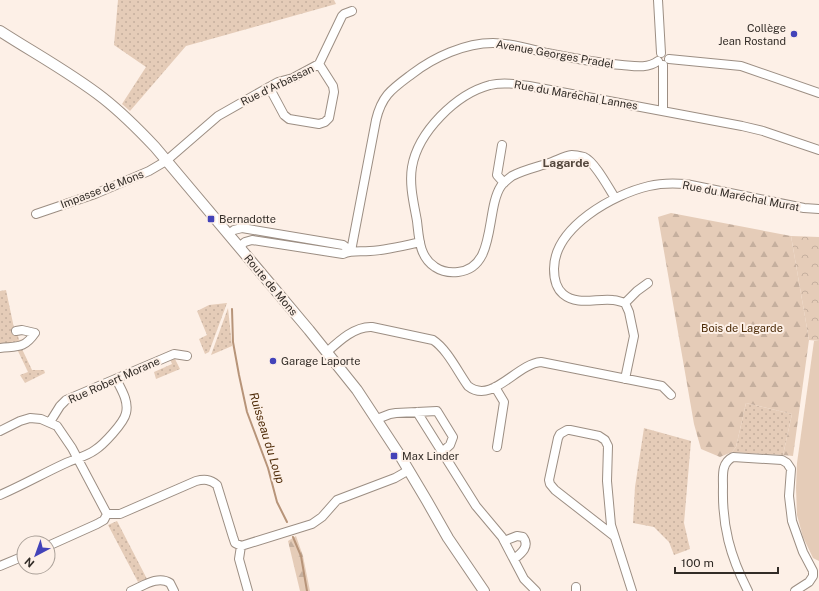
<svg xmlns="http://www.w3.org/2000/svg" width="819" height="591" viewBox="0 0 819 591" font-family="'Public Sans',sans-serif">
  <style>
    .grass { fill: url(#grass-dots) }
    .forest { fill: url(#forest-firs) }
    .park { fill: url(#park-crowns) }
    .pitch { fill: #e5ccb8 }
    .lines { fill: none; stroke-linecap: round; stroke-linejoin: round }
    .stream { stroke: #b79479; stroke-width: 2 }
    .minor-casing { stroke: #9c8e83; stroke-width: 10 }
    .major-casing { stroke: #9c8e83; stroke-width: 12 }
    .minor { stroke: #fff; stroke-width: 8 }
    .major { stroke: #fff; stroke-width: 10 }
    .poi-dot { fill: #4343b9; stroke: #fdf0e7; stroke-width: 1.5 }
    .labels { text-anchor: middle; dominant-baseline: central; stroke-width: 4; stroke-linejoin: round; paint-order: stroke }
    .poi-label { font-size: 11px; fill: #322c27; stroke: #fdf0e7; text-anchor: start }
    .street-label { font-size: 11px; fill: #322c27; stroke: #fdf0e7 }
    .park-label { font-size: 11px; fill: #4a2804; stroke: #fdf0e7 }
    .neighbourhood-label { font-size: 12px; font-weight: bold; fill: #55483e; stroke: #fdf0e7 }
    .water-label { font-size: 12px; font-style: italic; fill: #522f0c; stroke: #fdf0e7 }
  </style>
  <defs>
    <pattern id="grass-dots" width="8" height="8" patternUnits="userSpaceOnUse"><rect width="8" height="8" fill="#e5ccb8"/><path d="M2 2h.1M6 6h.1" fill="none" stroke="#c5af9e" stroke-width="1.8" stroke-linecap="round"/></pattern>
    <pattern id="forest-firs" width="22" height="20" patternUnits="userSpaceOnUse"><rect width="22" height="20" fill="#e5ccb8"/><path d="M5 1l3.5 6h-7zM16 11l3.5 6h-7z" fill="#c5af9e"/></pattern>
    <pattern id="park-crowns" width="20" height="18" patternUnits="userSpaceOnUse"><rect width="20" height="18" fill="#e5ccb8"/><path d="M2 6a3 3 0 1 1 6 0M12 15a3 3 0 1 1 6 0" fill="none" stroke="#c5af9e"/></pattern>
  </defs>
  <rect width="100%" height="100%" fill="#fdf0e7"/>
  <path class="grass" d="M118 0H334L336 4 186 46 130 111 122 104 146 67 114 45Z
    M6 290 14 328H16L19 340 25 339 24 341 13 344 11 343 0 344V291Z
    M227 303 209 352 205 354 199 339 207 335 197 311 209 305Z
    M228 308 232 346 211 355Z
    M17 349H22L32 370H44L45 373 25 383 20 375 28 372Z
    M173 358 175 359 180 369 156 379 154 372 172 364 170 359Z
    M746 403 792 414 783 455 732 452 736 447Z
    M644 428 691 441 684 523 690 549 674 555 669 542 654 527 633 523 635 487Z
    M117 521 147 579 138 582 108 525Z"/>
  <path class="forest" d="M671 213 791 236 809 340 793 456 783 455 792 414 746 403 736 447 732 452 720 457 701 449 694 424 658 217Z
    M296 536 303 556 310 591H300L288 541Z"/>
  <path class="park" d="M791 236 819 237V341L809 340Z"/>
  <path class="pitch" d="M814 341H819V561L813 558 803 537 797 515 796 488 797 463Z"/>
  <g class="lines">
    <path class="stream" d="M232 309 233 342 239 375 247 412 268 468 277 502 287 522
      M293 537 301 556 307 591"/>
    <g class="minor-casing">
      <path id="minor" d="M658 0 661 53
        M669 59 741 66 819 93
        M663 65V110
        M269 87 284 115 289 119 319 124 325 122 329 118 334 92 333 86 319 64
        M502 145 497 175 504 183
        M615 198C608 187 595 162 584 157 580 156 576 155 572 155 564 156 556 161 549 163 537 167 523 170 512 176 508 179 504 182 501 186 485 210 497 268 458 272 450 273 441 271 435 267 419 257 419 237 417 221 414 204 409 185 412 167 418 132 456 94 490 85 503 82 516 84 529 86L742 126 763 131 819 150
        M36 214 95 194 149 171 166 161 218 116 278 82 293 78 319 64 342 16 344 14 352 11
        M228 234 234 230 242 228 343 245 351 251
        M239 247 245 242 252 240 343 254C352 250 360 252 370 251 387 250 403 246 420 242
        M351 251 376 120C382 95 392 89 412 74 434 57 465 43 493 43 511 43 530 49 547 53 572 58 597 63 622 65 634 66 647 69 658 61
        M625 303 637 291 648 283
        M0 348C17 346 24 349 35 333L22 330 16 331
        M327 352C339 341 355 326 372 327L433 340C447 349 458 372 468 386 492 405 516 364 541 362L662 386 671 395
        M625 379 634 336 629 312 625 303C621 302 617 300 613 300 597 298 577 306 563 294 556 288 554 277 554 269 554 227 614 194 649 186 661 183 674 183 686 184L804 208 819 209
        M495 387 504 402 497 447
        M417 412 476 506 502 537 524 579 536 591
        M377 419 390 414 396 413 437 411 453 437 450 445 442 452
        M50 422 60 406 66 400 174 354 187 356
        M0 431 20 421 30 418 41 419 57 426 72 448 107 514
        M0 495C23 485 44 473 66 463 75 459 87 456 95 450 103 445 124 423 126 413 129 401 121 389 116 379
        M614 536 555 490 550 484 549 480 558 438 560 434 567 430H570L599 436 605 440 608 446 607 481 611 525 632 591
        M504 541 517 536 523 537C530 546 522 553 514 559
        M48 546 97 524 104 520 107 514H120L196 481C204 479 210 479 217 485L233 537 235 543 241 546 239 559 248 591
        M241 546 312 524 322 517 337 500 395 478 409 470
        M0 566 24 556
        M131 591C143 586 158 575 170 583L174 591
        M576 591V587
        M748 591C730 556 722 526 723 487 723 475 721 463 733 457L782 460 787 463 791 469 789 496 792 521 803 552 813 571V576L809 582 795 591"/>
    </g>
    <g class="major-casing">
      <path id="major" d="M0 31C34 53 71 73 103 98 122 113 139 130 155 147L309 330 357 390 399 454 427 501 448 538 484 591"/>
    </g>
    <use href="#minor" class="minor"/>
    <use href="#major" class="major"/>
  </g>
  <g class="poi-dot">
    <circle cx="794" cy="34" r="4"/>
    <rect x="207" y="215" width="8" height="8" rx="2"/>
    <circle cx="273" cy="361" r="4"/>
    <rect x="390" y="452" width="8" height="8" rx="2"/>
  </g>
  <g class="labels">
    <g class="poi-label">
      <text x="786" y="28" text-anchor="end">Collège<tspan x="786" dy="13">Jean Rostand</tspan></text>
      <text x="219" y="219">Bernadotte</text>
      <text x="281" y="361">Garage Laporte</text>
      <text x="402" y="456">Max Linder</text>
    </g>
    <g class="street-label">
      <text transform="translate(555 54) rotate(10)">Avenue Georges Pradel</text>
      <text transform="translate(277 85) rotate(-26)">Rue d'Arbassan</text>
      <text transform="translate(576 95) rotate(10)">Rue du Maréchal Lannes</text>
      <text transform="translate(102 189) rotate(-21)">Impasse de Mons</text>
      <text transform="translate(741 196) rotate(11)">Rue du Maréchal Murat</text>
      <text transform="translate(271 285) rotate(50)">Route de Mons</text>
      <text transform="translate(114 380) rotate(-24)">Rue Robert Morane</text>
    </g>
    <g class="park-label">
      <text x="742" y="328">Bois de Lagarde</text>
    </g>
    <g class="neighbourhood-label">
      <text x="566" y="163">Lagarde</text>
    </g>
    <g class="water-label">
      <text transform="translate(267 438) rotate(73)">Ruisseau du Loup</text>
    </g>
  </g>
  <g transform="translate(36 555) rotate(221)"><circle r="19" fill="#fdf0e7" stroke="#aca29a"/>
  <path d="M0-3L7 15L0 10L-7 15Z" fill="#4343b9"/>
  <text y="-6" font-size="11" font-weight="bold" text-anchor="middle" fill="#322c27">N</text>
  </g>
  <path d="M675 567v6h103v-6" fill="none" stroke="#322c27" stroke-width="2"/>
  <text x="681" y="567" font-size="12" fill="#322c27" stroke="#fdf0e7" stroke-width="3" paint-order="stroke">100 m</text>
</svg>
